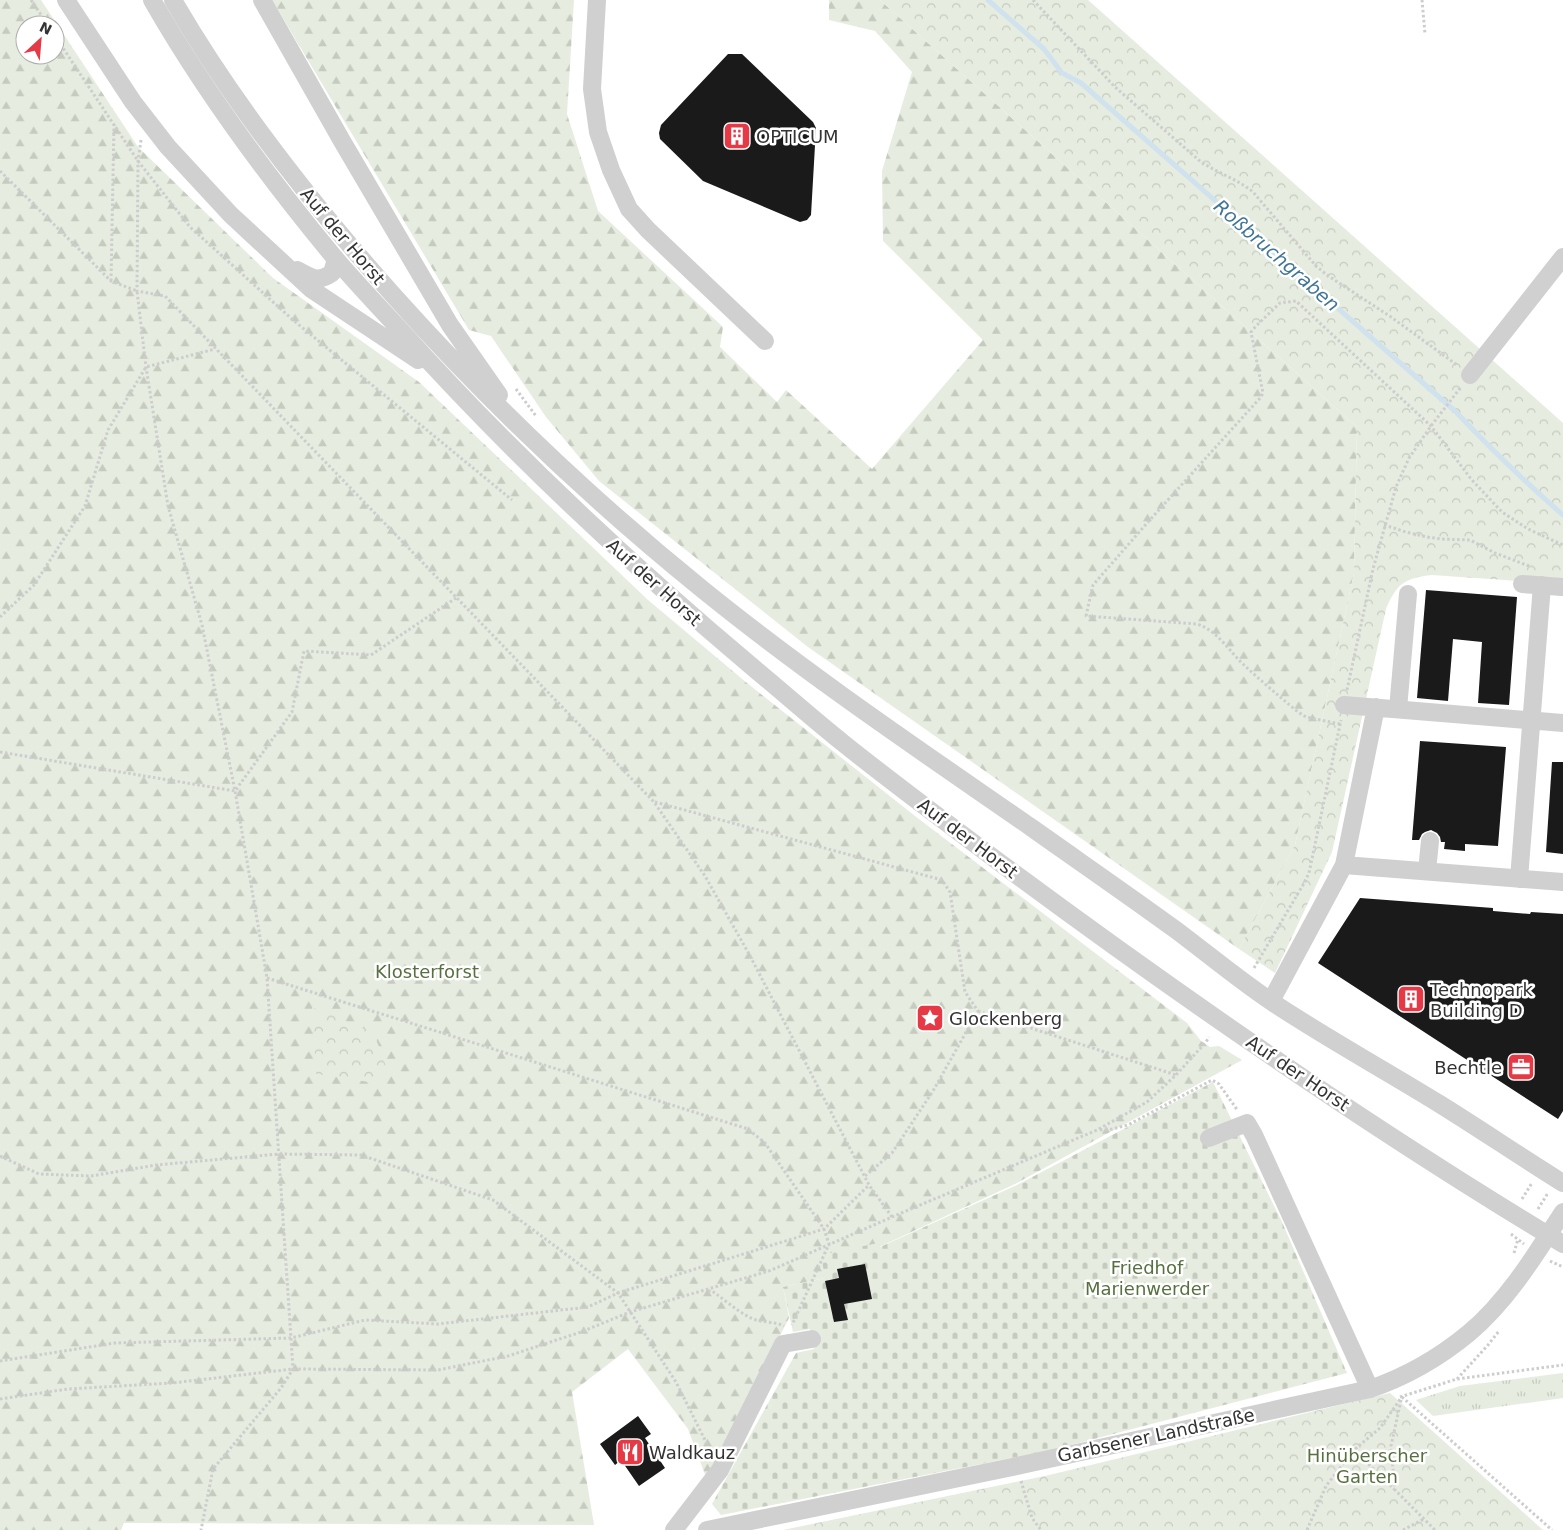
<svg xmlns="http://www.w3.org/2000/svg" width="1563" height="1530" viewBox="0 0 1563 1530" font-family="'DejaVu Sans',sans-serif">
  <style>
    .grass { fill: url(#grass-tufts) }
    .forest { fill: url(#forest-firs); fill-rule: evenodd }
    .cemetery { fill: url(#cemetery-stones) }
    .park { fill: url(#park-crowns) }
    .lines { fill: none; stroke-linecap: round; stroke-linejoin: round }
    .stream { stroke: #cfe2ee; stroke-width: 5 }
    .building { fill: #1a1a1a }
    .path { stroke: #cdcdcd; stroke-width: 3; stroke-dasharray: 2.5 2.5; stroke-linecap: butt }
    .minor { stroke: #d0d0d0; stroke-width: 18 }
    .labels { text-anchor: middle; dominant-baseline: central; stroke-width: 5; stroke-linejoin: round; paint-order: stroke }
    .poi-label { font-size: 18px; fill: #333; stroke: #fff; text-anchor: start }
    .street-label { font-size: 18px; fill: #333; stroke: #fff }
    .park-label { font-size: 18px; fill: #56703f; stroke: #fff }
    .water-label { font-size: 19px; font-style: italic; fill: #3f7597; stroke: #fff }
  </style>
  <defs>
    <pattern id="grass-tufts" width="24" height="20" patternUnits="userSpaceOnUse" patternTransform="scale(1.25)"><rect width="24" height="20" fill="#e6ecdf"/><path d="M3 7l-1-3M5 7V3M7 7l1-3M15 17l-1-3M17 17v-4M19 17l1-3" fill="none" stroke="#c6cbc0"/></pattern>
    <pattern id="forest-firs" width="22" height="20" patternUnits="userSpaceOnUse" patternTransform="scale(1.25)"><rect width="22" height="20" fill="#e6ecdf"/><path d="M5 1l3.5 6h-7zM16 11l3.5 6h-7z" fill="#c6cbc0"/></pattern>
    <pattern id="cemetery-stones" width="16" height="16" patternUnits="userSpaceOnUse" patternTransform="scale(1.25)"><rect width="16" height="16" fill="#e6ecdf"/><path d="M2 7V4a2 2 0 0 1 4 0v3zM10 15v-3a2 2 0 0 1 4 0v3z" fill="#c6cbc0"/></pattern>
    <pattern id="park-crowns" width="20" height="18" patternUnits="userSpaceOnUse" patternTransform="scale(1.25)"><rect width="20" height="18" fill="#e6ecdf"/><path d="M2 6a3 3 0 1 1 6 0M12 15a3 3 0 1 1 6 0" fill="none" stroke="#c6cbc0"/></pattern>
  </defs>
  <rect width="100%" height="100%" fill="#fff"/>
  <path class="grass" d="M1563 1373V1398L1433 1416 1416 1400 1460 1386Z"/>
  <path class="forest" d="M0 0H41L138 147 273 278 419 382 648 600 747 683 915 816 1187 1023 1201 1041 1210 1047 1219 1046 1242 1060 1015 1184 879 1247 825 1278 783 1287 789 1318 707 1480 688 1429 628 1349 572 1392 594 1525 124 1523 121 1530H0ZM25 25H55V55H25Z
    M272 0H574L567 114 598 211 723 327 720 347 777 402 786 390 872 469 983 340 883 241 882 171 912 72 875 31 829 20V0H880L1357 427 1354 573 1295 845 1239 949 808 647 599 481 546 417 491 336 469 330Z"/>
  <path class="cemetery" d="M1213 1082 1282 1222 1347 1373 1048 1451 721 1515 712 1504 796 1353 814 1349 810 1329 793 1332 783 1287 825 1278 821 1255 878 1243 880 1247 1017 1185Z"/>
  <path class="park" d="M880 0H1088L1563 423V584L1432 575C1405 578 1397 583 1386 609L1332 852 1275 973 1239 949 1295 845 1354 573 1357 427Z
    M312 1007 374 1033 387 1069 369 1082 316 1074Z
    M1390 1393 1543 1530H783L1045 1476Z"/>
  <g class="lines">
    <path class="stream" d="M988 0 1044 49 1062 73 1081 83 1455 411C1490 448 1525 482 1563 515"/>
  </g>
  <path class="building" d="M728 54H742L813 122 816 128 811 215 807 220 800 222 703 181 660 139 659 133 661 125Z
    M1426 590 1517 597 1509 705 1478 703 1482 642 1453 639 1448 701 1417 698Z
    M1420 741 1506 747 1498 846 1465 844V851L1444 849 1445 842H1441L1440 837 1437 833 1431 830 1425 832 1422 834 1419 840H1412Z
    M1552 762H1563V854L1546 852Z
    M1360 898 1493 908V911L1530 914 1531 912 1563 914V1111L1558 1119 1318 963Z
    M865 1264 872 1299 844 1304 848 1320 834 1322 825 1281 839 1278 837 1269Z
    M638 1416 651 1434 645 1438 665 1468 639 1486 621 1460 615 1465 600 1444Z"/>
  <g class="lines">
    <path class="path" d="M31 0 48 25
      M1033 0 1115 87 1201 162C1218 173 1237 179 1253 192L1316 266 1327 275 1391 317 1457 365
      M1422 0 1425 34
      M55 36 138 161 190 227 293 320 512 500
      M141 140 138 161 137 291 165 296 654 802 705 876 749 954 869 1185 892 1217
      M0 171 111 281 137 291 146 367 168 506 202 625 235 791 267 978 293 1369 281 1388 213 1469 201 1530
      M111 281 114 125
      M516 389 536 416
      M1384 525 1406 532 1427 537 1441 539 1470 540 1495 553 1529 566
      M0 617 34 585 85 506 108 430 146 367 215 349
      M1347 690 1373 569 1396 487 1409 458 1431 426 1461 387
      M1340 724 1306 717 1298 712C1279 696 1261 681 1244 665 1229 651 1217 630 1197 624L1086 616 1093 585 1148 522 1261 397 1263 393 1251 332 1256 326 1280 303 1296 301 1431 426 1471 479 1502 512 1528 529 1563 545
      M0 752 235 791 292 712 304 651 371 655 456 598
      M655 802 942 880 950 892 965 992 978 1011 933 1091 892 1153 865 1176
      M1254 968 1303 885 1309 873 1341 720
      M267 978 748 1129 765 1143 824 1229 829 1244 792 1325
      M978 1011 1176 1075
      M1100 1130 1112 1129 1128 1125 1212 1080 1219 1084 1238 1111
      M0 1156 39 1174 91 1176 156 1165 279 1154 361 1155 493 1200 618 1293 676 1382 710 1450
      M1522 1199 1532 1183
      M1538 1209 1548 1193
      M1511 1234 1524 1244
      M1514 1253 1518 1239
      M1550 1261 1563 1267
      M708 1291H712C725 1300 738 1312 753 1319 763 1323 774 1321 784 1326
      M0 1361 115 1343 291 1338 365 1320 438 1324 588 1307 618 1293 824 1229 869 1185
      M1457 1379 1488 1345 1499 1331
      M1400 1397 1457 1379 1563 1365
      M1402 1397 1552 1530
      M0 1399 68 1389 172 1383 293 1369 438 1370 508 1356 581 1332 630 1312 769 1271 892 1217 1097 1130 1147 1102 1176 1075 1206 1042 1209 1037
      M1401 1400 1391 1446 1395 1490 1435 1530
      M1354 1450 1394 1489
      M1021 1481 1032 1518 1041 1530
      M1307 1530 1326 1486 1354 1450 1380 1428 1401 1398
      M1403 1530 1424 1519"/>
    <path class="minor" d="M66 0 133 102 168 147 231 215 311 289 418 360
      M152 0C204 91 267 176 334 257 356 283 381 309 404 334 513 455 631 565 756 670 785 694 814 720 843 743 893 783 944 821 995 859 1178 995 1367 1126 1563 1244
      M173 0C235 107 312 204 394 296 489 402 592 500 702 589 808 675 921 751 1032 828 1080 862 1128 895 1176 930 1208 954 1239 980 1272 1002 1326 1038 1383 1069 1438 1103 1480 1129 1521 1157 1563 1183
      M262 0 342 141 450 325 499 395
      M597 0 592 89 598 132 611 170 629 209 648 230 765 341
      M297 270C312 278 317 283 332 273L336 259
      M1470 375 1563 257
      M1522 584 1562 587
      M1344 705 1563 723
      M1398 709 1408 594
      M1344 865 1563 882
      M1427 871 1430 841
      M1519 879 1542 585
      M1271 1001 1344 865 1376 707
      M1209 1138 1247 1123 1254 1135 1370 1389
      M674 1530 720 1470 783 1344 812 1339
      M707 1530 1017 1466 1370 1389C1405 1377 1440 1357 1469 1333 1508 1300 1536 1254 1563 1212"/>
  </g>
  <defs>
    <g id="building-square" transform="scale(1.4375)"><rect x="-9" y="-9" width="18" height="18" rx="4" fill="#e63946" stroke="#fff"/><path d="M-4-6H4V6H1V3H-1V6H-4ZM-2.5-4.3h1.7v1.8h-1.7ZM.8-4.3h1.7v1.8H.8ZM-2.5-1h1.7V.8h-1.7ZM.8-1h1.7V.8H.8Z" fill="#fff"/></g>
    <g id="sight-square" transform="scale(1.4375)"><rect x="-9" y="-9" width="18" height="18" rx="4" fill="#e63946" stroke="#fff"/><path d="M0-6L1.8-2.2L6-1.7L2.9 1.2L3.7 5.4L0 3.3L-3.7 5.4L-2.9 1.2L-6-1.7L-1.8-2.2Z" fill="#fff"/></g>
    <g id="office-square" transform="scale(1.4375)"><rect x="-9" y="-9" width="18" height="18" rx="4" fill="#e63946" stroke="#fff"/><path d="M-6-3h4V-5.5h4V-3h4V5H-6ZM-1-4.5V-3h2v-1.5ZM-6 0V1H6V0Z" fill="#fff"/></g>
    <g id="restaurant-square" transform="scale(1.4375)"><rect x="-9" y="-9" width="18" height="18" rx="4" fill="#e63946" stroke="#fff"/><path d="M-5-6h1v4h1v-4h1v4h1v-4h1v5L-1.5 .5V6h-2V.5L-5-1ZM5-6V6H3V1.5H1.5Q1.5-4 5-6Z" fill="#fff"/></g>
  </defs>
  <g fill-rule="evenodd">
    <use href="#building-square" x="737" y="136"/>
    <use href="#building-square" x="1411" y="999"/>
    <use href="#sight-square" x="930" y="1018"/>
    <use href="#office-square" x="1521" y="1067"/>
    <use href="#restaurant-square" x="630" y="1452"/>
  </g>
  <g class="labels">
    <g class="poi-label">
      <text x="756" y="136">OPTICUM</text>
      <text x="1430" y="989">Technopark<tspan x="1430" dy="21">Building D</tspan></text>
      <text x="949" y="1018">Glockenberg</text>
      <text x="1502" y="1067" text-anchor="end">Bechtle</text>
      <text x="649" y="1452">Waldkauz</text>
    </g>
    <g class="street-label">
      <text transform="translate(343 236) rotate(50)">Auf der Horst</text>
      <text transform="translate(654 582) rotate(42)">Auf der Horst</text>
      <text transform="translate(968 838) rotate(37)">Auf der Horst</text>
      <text transform="translate(1298 1073) rotate(34)">Auf der Horst</text>
      <text transform="translate(1156 1435) rotate(-12)">Garbsener Landstraße</text>
    </g>
    <g class="park-label">
      <text x="427" y="971">Klosterforst</text>
      <text x="1147" y="1267">Friedhof<tspan x="1147" dy="21">Marienwerder</tspan></text>
      <text x="1367" y="1455">Hinüberscher<tspan x="1367" dy="21">Garten</tspan></text>
    </g>
    <g class="water-label">
      <text transform="translate(1277 255) rotate(41)">Roßbruchgraben</text>
    </g>
  </g>
  <g transform="translate(40 40) rotate(26)"><circle r="24" fill="#ffffff" stroke="#adadad"/>
  <path d="M0-4L9 19L0 12L-9 19Z" fill="#e63946"/>
  <text y="-8" font-size="14" font-weight="bold" text-anchor="middle" fill="#333333">N</text>
  </g>
</svg>
